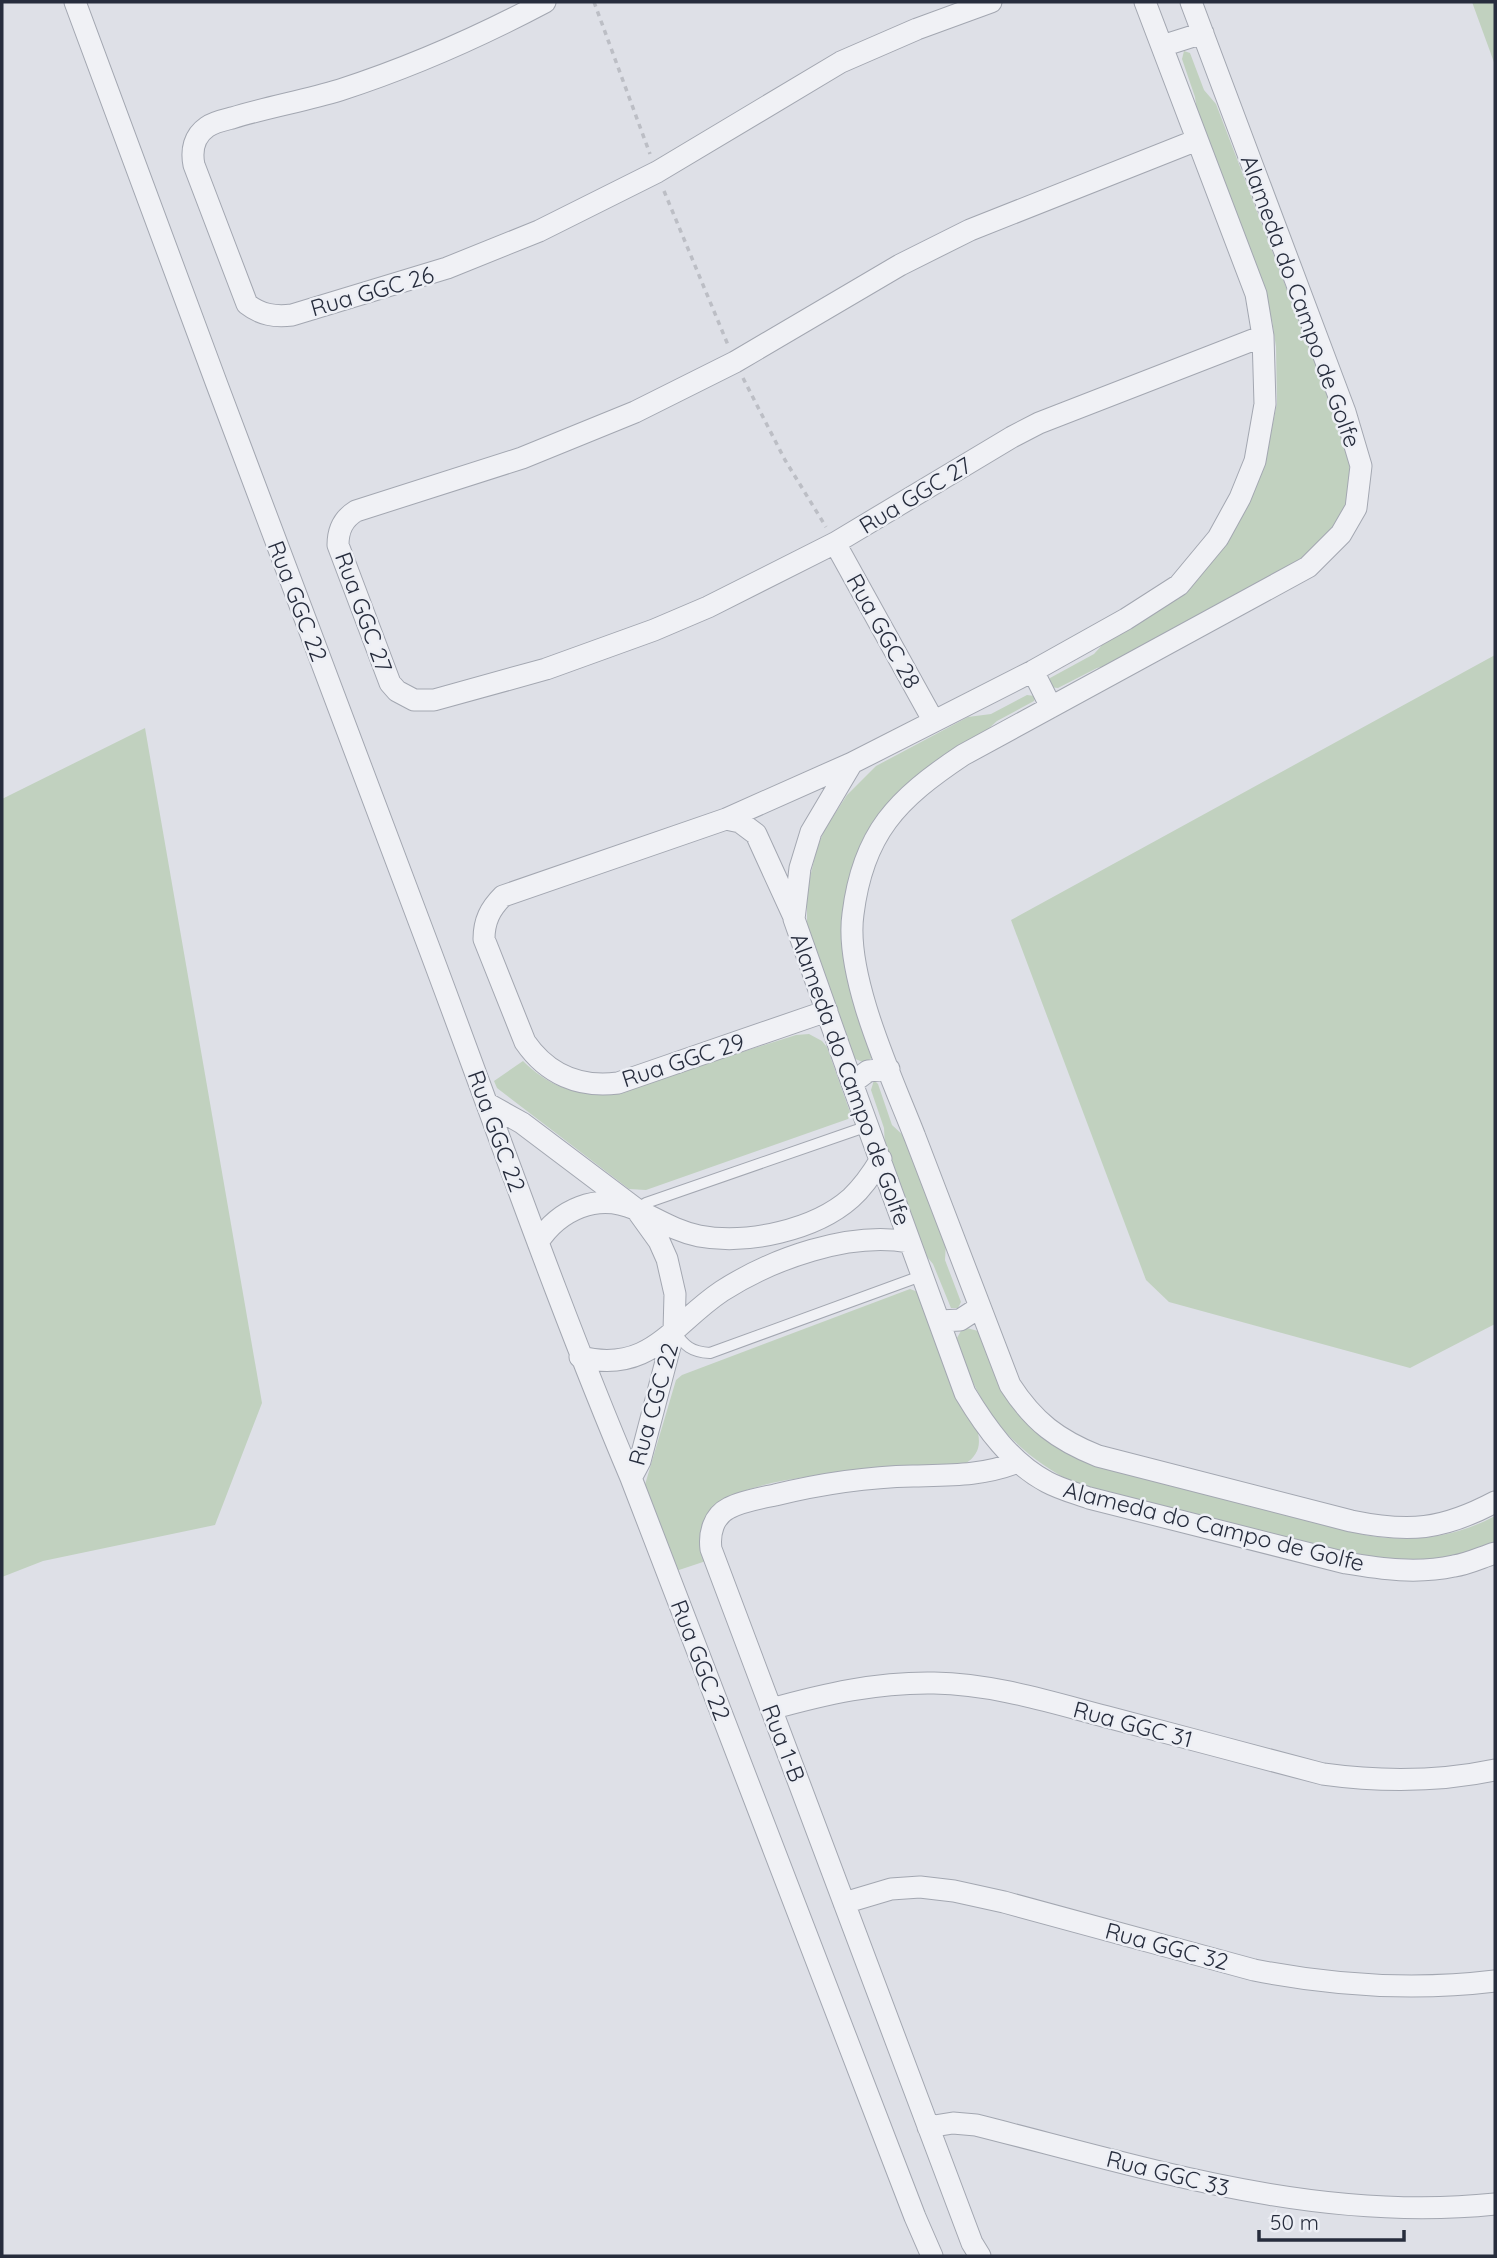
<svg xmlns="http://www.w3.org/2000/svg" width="1497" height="2258" viewBox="0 0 1497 2258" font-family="Quicksand,sans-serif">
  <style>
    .green { fill: #c1d1bf }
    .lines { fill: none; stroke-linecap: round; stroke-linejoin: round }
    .lane-casing { stroke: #a3a7b1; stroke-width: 12 }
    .street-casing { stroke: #a3a7b1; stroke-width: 23 }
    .path { stroke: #bcbec5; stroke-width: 3.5; stroke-dasharray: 5 5; stroke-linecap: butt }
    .lane { stroke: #f0f1f5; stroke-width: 10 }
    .street { stroke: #f0f1f5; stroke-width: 21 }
    .labels { text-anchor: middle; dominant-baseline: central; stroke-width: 5; stroke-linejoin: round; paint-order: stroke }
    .street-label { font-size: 23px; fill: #272d3d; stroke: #edeff5 }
  </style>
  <rect width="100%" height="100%" fill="#dee0e7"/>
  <path class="green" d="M1472 2H1495V65Z
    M1184 51 1190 53 1204 90 1216 104 1343 436C1351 465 1357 498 1338 525 1313 559 1272 576 1237 595 1196 618 1155 641 1114 664L1097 668 1058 688 1049 687 1050 678 1094 654 1103 644 1167 605 1247 508 1266 458 1277 403 1276 347 1272 320 1198 119 1195 97 1182 59Z
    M1495 655V1324L1410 1368 1169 1302 1146 1280 1011 920Z
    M1027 695 1035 696 1034 701 997 721 979 737 916 776 901 790 855 861 873 1057 865 1063 853 1058 807 933V890L817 848 825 829 847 795 876 766 968 717 991 714Z
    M145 728 262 1403 215 1525 43 1561 2 1577V799Z
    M809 1034 822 1041 827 1047 851 1115 848 1119 646 1190 629 1189 497 1088 494 1081 523 1061C547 1085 575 1096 609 1094L796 1035Z
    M874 1080 878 1084 892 1125 905 1137 946 1241 945 1260 961 1302 958 1308H951L933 1264 923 1252 885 1146 884 1128 871 1090Z
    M910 1289 918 1292 978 1433C981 1447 977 1456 965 1464 908 1468 753 1471 713 1507L706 1561 676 1571 644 1488 676 1380 682 1375Z
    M967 1328 978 1331 1000 1385 1102 1467 1365 1535C1412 1543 1453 1538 1495 1516V1544L1439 1562 1373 1561 1076 1484C1011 1451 976 1407 957 1338L962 1329Z"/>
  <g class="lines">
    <g class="lane-casing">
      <path id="lane" d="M636 1209 646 1203 868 1126
        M674 1331C685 1346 691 1352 710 1353L921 1276"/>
    </g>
    <g class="street-casing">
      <path id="street" d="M75 2C191 317 309 631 428 945 495 1123 557 1303 631 1478L915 2217 932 2256
        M545 2C479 37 411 67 340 90 304 101 267 107 232 118 224 120 214 122 207 127 194 136 191 150 194 165L247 304C261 315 275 317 292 315L447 268 539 231 657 172 841 62 917 29 991 2
        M1145 2 1256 294 1263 336 1265 404 1255 461 1240 498 1218 538 1179 585 1126 619 1033 671 852 763 811 832 800 868 794 919 852 1083 965 1393C986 1428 1011 1463 1047 1482 1060 1489 1075 1493 1089 1498L1346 1563C1382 1569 1417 1574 1454 1566 1468 1564 1482 1557 1495 1553
        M1191 2 1345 412 1361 466 1356 508 1341 534 1308 567 963 755C897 799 863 833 853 914 844 976 892 1078 915 1137 947 1220 979 1303 1010 1385 1034 1422 1058 1440 1098 1456L1351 1521C1409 1533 1442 1530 1495 1502
        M1162 46 1203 33
        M1197 140 970 230 900 265 735 362 635 412 522 458 356 511C343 519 338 530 338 545L390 683 397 691 414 700H434L546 669 654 630 708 607 835 543 1012 437 1039 423 1263 336
        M835 543 933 720
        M1033 671 1051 707
        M726 819 740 822 756 834 793 915
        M827 1011 618 1083C579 1088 547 1074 525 1042L484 939C484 921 490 909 503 896L726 819 852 763
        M852 1083 868 1071 889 1069
        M488 1104 522 1123 636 1209 659 1241 667 1259 675 1294 674 1331 640 1461 631 1478
        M538 1242C559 1210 597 1192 635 1209 657 1219 675 1231 699 1236 747 1245 815 1230 851 1198 863 1187 872 1174 881 1159
        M940 1321 960 1320 980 1307
        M580 1357C651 1374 671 1325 722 1291 772 1259 849 1231 909 1242
        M771 1709C825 1694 877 1682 934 1683 995 1684 1053 1703 1111 1718 1182 1737 1252 1755 1323 1774 1381 1782 1438 1782 1495 1770
        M844 1903 891 1889 920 1887 954 1891 1004 1902 1254 1970C1335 1986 1413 1991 1495 1981
        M928 2127 953 2123 976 2125C1147 2168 1317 2223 1495 2204
        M980 2256 972 2243 711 1549C709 1534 713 1516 729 1508 742 1501 760 1498 775 1495 820 1484 866 1477 913 1476 950 1475 983 1476 1018 1462"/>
    </g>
    <path class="path" d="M594 2 650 154
      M664 191 728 345
      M743 378 785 460 826 527"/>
    <use href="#lane" class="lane"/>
    <use href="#street" class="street"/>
  </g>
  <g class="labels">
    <g class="street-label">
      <text transform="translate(372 291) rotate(-16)">Rua GGC 26</text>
      <text transform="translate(1301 301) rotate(70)">Alameda do Campo de Golfe</text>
      <text transform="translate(915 495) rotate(-31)">Rua GGC 27</text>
      <text transform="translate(298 601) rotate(69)">Rua GGC 22</text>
      <text transform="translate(364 612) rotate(70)">Rua GGC 27</text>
      <text transform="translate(884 631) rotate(61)">Rua GGC 28</text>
      <text transform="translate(683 1060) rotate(-18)">Rua GGC 29</text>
      <text transform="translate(851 1079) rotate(70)">Alameda do Campo de Golfe</text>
      <text transform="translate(497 1131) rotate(70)">Rua GGC 22</text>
      <text transform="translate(653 1404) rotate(-74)">Rua CGC 22</text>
      <text transform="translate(1214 1526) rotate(14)">Alameda do Campo de Golfe</text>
      <text transform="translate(701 1660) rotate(69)">Rua GGC 22</text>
      <text transform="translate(1133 1724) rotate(15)">Rua GGC 31</text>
      <text transform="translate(784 1743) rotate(69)">Rua 1-B</text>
      <text transform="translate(1167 1946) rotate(15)">Rua GGC 32</text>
      <text transform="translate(1168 2173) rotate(14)">Rua GGC 33</text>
    </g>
  </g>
  <rect width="1497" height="2258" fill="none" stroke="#272d3d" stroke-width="7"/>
  <path d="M1259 2230v10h145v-10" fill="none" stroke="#272d3d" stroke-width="3.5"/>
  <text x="1270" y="2230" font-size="21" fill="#272d3d" stroke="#edeff5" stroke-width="5" paint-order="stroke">50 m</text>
</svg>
